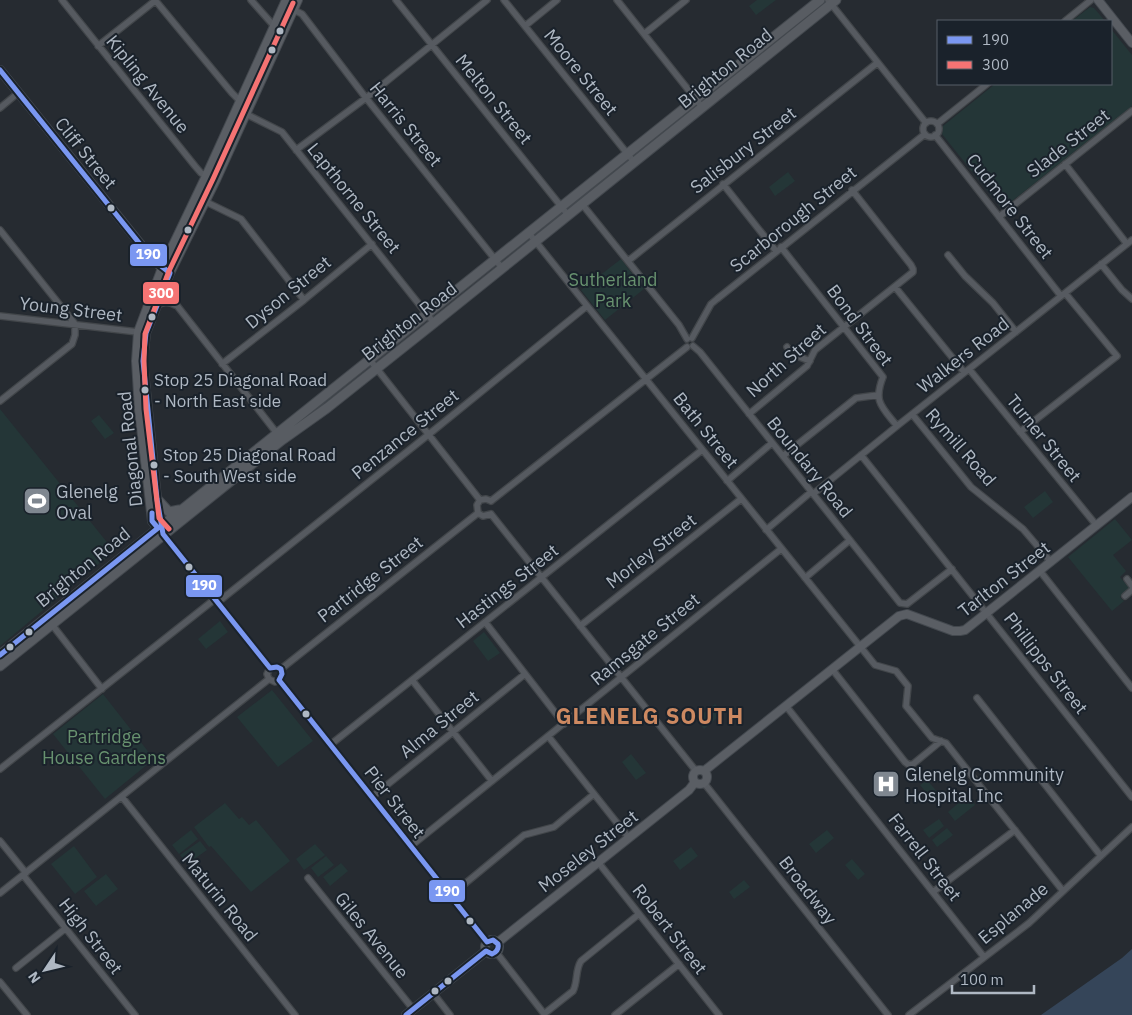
<svg xmlns="http://www.w3.org/2000/svg" width="1132" height="1015" viewBox="0 0 1132 1015" font-family="'IBM Plex Sans',sans-serif">
  <style>
    .green { fill: #243637 }
    .water { fill: #354559 }
    .lines { fill: none; stroke-linecap: round; stroke-linejoin: round }
    .street-casing { stroke: #42464a; stroke-width: 8 }
    .secondary-casing { stroke: #43484e; stroke-width: 10 }
    .primary-casing { stroke: #43484e; stroke-width: 11 }
    .street { stroke: #565a60; stroke-width: 5.5 }
    .secondary { stroke: #5a5e64; stroke-width: 8 }
    .primary { stroke: #585c62; stroke-width: 9 }
    .bus-1-casing { stroke: #1a222b; stroke-width: 9 }
    .bus-2-casing { stroke: #1a222b; stroke-width: 9 }
    .bus-1 { stroke: #7a97f1; stroke-width: 5 }
    .bus-2 { stroke: #f57373; stroke-width: 5 }
    .bus-dot { fill: #afb8c3; stroke: #1a222b; stroke-width: 2 }
    .labels { text-anchor: middle; dominant-baseline: central; stroke-width: 4; stroke-linejoin: round; paint-order: stroke }
    .bus-label { font-size: 17px; fill: #afb8c3; stroke: #1a222b; text-anchor: start }
    .street-label { font-size: 18px; fill: #afb8c3; stroke: #1a222b }
    .park-label { font-size: 18px; fill: #68926f; stroke: #1a222b }
    .poi-label { font-size: 18px; fill: #afb8c3; stroke: #1a222b; text-anchor: start }
    .district-label { font-size: 22px; font-weight: bold; letter-spacing: 1px; fill: #cd8961; stroke: #1a222b }
    .line-badge { stroke: #1a222b; stroke-width: 2 }
    .badge-label { font-size: 14px; text-anchor: middle; font-weight: bold; fill: #fff }
  </style>
  <rect width="100%" height="100%" fill="#262b31"/>
  <path class="green" d="M757 0H776L756 15 749 6Z
    M1090 7 1094 8 1105 21H1072Z
    M1111 29 1132 55V106L1002 209 942 134 943 126 995 84H1111Z
    M788 172 795 181 775 196 769 187Z
    M621 259 644 289 605 320 581 290Z
    M0 409 114 551 0 646Z
    M99 415 114 433 105 439 91 421Z
    M1045 491 1053 502 1033 518 1024 507Z
    M1115 519 1132 540 1113 555 1126 571 1120 577 1130 589 1120 597 1124 601 1112 611 1068 557Z
    M220 621 228 632 206 649 198 639Z
    M484 632 500 653 488 661 473 641Z
    M272 690 313 741 278 767 237 717Z
    M103 694 154 759 105 799 53 734Z
    M715 704 723 713 704 729 696 719Z
    M631 754 646 773 636 780 622 762Z
    M927 780 940 795 933 801 920 785Z
    M968 795 975 805 955 821 948 812Z
    M225 803 239 819 242 817 249 825 256 820 290 861 251 892 211 846 209 847 194 827Z
    M939 819 944 826 929 838 923 830Z
    M947 828 953 835 937 847 932 840Z
    M191 830 198 839 179 854 172 845Z
    M827 830 834 838 816 853 809 844Z
    M200 841 207 850 187 864 180 855Z
    M315 844 325 855 304 870 296 859Z
    M74 846 97 877 75 894 51 864Z
    M691 847 698 856 680 870 673 861Z
    M326 856 334 865 318 877 311 868Z
    M852 859 865 874 858 880 845 865Z
    M341 863 348 871 330 886 323 877Z
    M106 874 118 889 96 906 84 891Z
    M744 880 750 887 734 899 729 892Z"/>
  <path class="water" d="M1132 949V1015H1041L1122 958Z"/>
  <g class="lines">
    <g class="street-casing">
      <path id="street" d="M62 0 195 166 201 173 216 180
        M155 0 232 93 240 101 250 106
        M251 0 274 26 284 31
        M396 0 568 215
        M504 0 634 162
        M617 0 702 107
        M828 0 926 123
        M284 5 302 14 366 98 502 268
        M1065 21 1091 0
        M525 26 557 0
        M644 34 686 0
        M98 46 156 0
        M0 108 18 93
        M236 109 282 132 434 323
        M923 129a8 8 0 1 1 16 0a8 8 0 1 1-16 0Z
        M937 124 987 84
        M935 135 1061 296
        M296 150 366 98 487 0
        M1065 164 1127 244
        M723 184 776 251
        M196 197 241 219 304 300
        M582 204 679 325 687 339
        M999 217 1132 111
        M0 230 75 324V335L72 344 0 401
        M528 232 875 665 896 671 908 686 906 706 932 738 946 743 1063 891
        M781 247 883 377C873 402 882 407 897 426
        M948 255 965 276 993 303 1016 332
        M628 261 877 63
        M1101 264 1122 290 1132 299
        M895 287 964 372
        M164 289 279 436
        M156 306C163 302 168 301 175 305
        M0 316 138 332
        M692 338 711 304 717 299 925 134
        M693 346 700 352 900 603 907 604 952 569
        M787 347 792 354 810 361
        M370 360 480 500
        M222 364 304 300 372 244
        M969 369 1097 526
        M749 414 807 366 815 350 913 272V269L911 265 852 190
        M912 414 971 487 1023 529 1051 562
        M1020 432 1117 356 1065 293
        M861 455 1132 797
        M783 456 856 398 878 395
        M727 481 772 443
        M813 494 897 426 1132 240
        M491 501 687 347
        M478 513 477 505 480 500 486 499 491 501
        M478 513 483 516 491 514
        M491 514 696 771
        M766 530 811 492
        M163 534 270 668
        M1040 571 1132 688
        M805 578 850 540
        M1127 579 1132 586
        M1125 596 1132 590
        M218 602 428 435 587 306
        M50 622 102 689
        M485 622 564 724
        M580 626 741 499
        M270 668 277 667 281 669 282 674 279 680
        M270 668 267 674 269 679 275 682 279 680
        M281 669 478 513
        M832 669 905 762 909 765 913 764 941 741
        M279 680 487 942
        M412 680 492 781
        M977 698 1101 856
        M786 706 984 957
        M548 736 629 838
        M330 745 702 450
        M0 769 215 599
        M704 783 888 1015
        M122 797 295 1015
        M372 797 525 674
        M0 841 26 873
        M411 846 781 549
        M598 862 719 1015
        M23 875 135 1015
        M308 878 413 1009
        M933 892 1015 830
        M0 893 269 679
        M450 896 524 835 554 827 594 794
        M496 952 545 1015
        M16 968 66 928
        M0 982 27 1015
        M433 993 450 1015
        M544 1014 573 991C578 982 575 970 581 961L639 914
        M615 1015 679 964
        M909 1015 1029 923 1132 827"/>
    </g>
    <g class="secondary-casing">
      <path id="secondary" d="M1098 0 1132 43
        M0 70 150 256 164 270
        M162 531 157 499 143 361 146 333 170 273 216 180 298 0
        M161 532 152 521 148 486 139 410 136 361 138 332 162 268 206 176 286 0
        M693 777a7 7 0 1 1 14 0a7 7 0 1 1-14 0Z
        M704 771 899 616 907 614 953 631H960L965 630 1132 497
        M485 947a7 7 0 1 1 14 0a7 7 0 1 1-14 0Z
        M497 943 689 790 695 782
        M406 1015 486 951"/>
    </g>
    <g class="primary-casing">
      <path id="primary" d="M157 499 169 512 179 510
        M0 655 820 0
        M0 666 282 440 327 408 434 323 836 0"/>
    </g>
    <use href="#street" class="street"/>
    <use href="#secondary" class="secondary"/>
    <use href="#primary" class="primary"/>
    <g class="bus-1-casing">
      <path id="bus-1" d="M0 70 152 259 170 273 146 333 143 361 157 499 163 534 270 668 277 667 281 669 282 674 279 680 487 942 493 940 498 944C499 949 497 952 492 954L486 951 406 1015
        M0 655 158 528 152 521V513"/>
    </g>
    <g class="bus-2-casing">
      <path id="bus-2" d="M169 529 159 518 146 409 144 361 145 334 169 271 213 179 293 3"/>
    </g>
    <use href="#bus-1" class="bus-1"/>
    <use href="#bus-2" class="bus-2"/>
  </g>
  <defs>
    <g id="stadium-square" transform="scale(1.4375)"><rect x="-9" y="-9" width="18" height="18" rx="4" fill="#7f8790" stroke="#1a222b"/><path d="M0-5a6.5 5 0 1 0 0 10a6.5 5 0 1 0 0-10ZM-3.5-1.8h7v3.6h-7Z" fill="#fff"/></g>
    <g id="hospital-square" transform="scale(1.4375)"><rect x="-9" y="-9" width="18" height="18" rx="4" fill="#7f8790" stroke="#1a222b"/><path d="M-5-5h3v3.5h4V-5h3V5h-3V1.5h-4V5h-3Z" fill="#fff"/></g>
  </defs>
  <g fill-rule="evenodd">
    <use href="#stadium-square" x="37" y="501"/>
    <use href="#hospital-square" x="886" y="784"/>
  </g>
  <g class="bus-dot">
    <circle cx="280" cy="31" r="4.5"/>
    <circle cx="272" cy="50" r="4.5"/>
    <circle cx="111" cy="208" r="4.5"/>
    <circle cx="188" cy="230" r="4.5"/>
    <circle cx="152" cy="317" r="4.5"/>
    <circle cx="145" cy="390" r="4.5"/>
    <circle cx="154" cy="465" r="4.5"/>
    <circle cx="189" cy="567" r="4.5"/>
    <circle cx="29" cy="632" r="4.5"/>
    <circle cx="10" cy="647" r="4.5"/>
    <circle cx="306" cy="714" r="4.5"/>
    <circle cx="470" cy="921" r="4.5"/>
    <circle cx="448" cy="981" r="4.5"/>
    <circle cx="435" cy="991" r="4.5"/>
  </g>
  <g class="labels">
    <g class="bus-label">
      <text x="154" y="380">Stop 25 Diagonal Road<tspan x="154" dy="21">- North East side</tspan></text>
      <text x="163" y="455">Stop 25 Diagonal Road<tspan x="163" dy="21">- South West side</tspan></text>
    </g>
    <g class="street-label">
      <text transform="translate(725 68) rotate(-39)">Brighton Road</text>
      <text transform="translate(581 72) rotate(51)">Moore Street</text>
      <text transform="translate(148 84) rotate(51)">Kipling Avenue</text>
      <text transform="translate(494 99) rotate(51)">Melton Street</text>
      <text transform="translate(406 124) rotate(51)">Harris Street</text>
      <text transform="translate(1068 143) rotate(-38)">Slade Street</text>
      <text transform="translate(743 150) rotate(-38)">Salisbury Street</text>
      <text transform="translate(86 153) rotate(51)">Cliff Street</text>
      <text transform="translate(354 198) rotate(51)">Lapthorne Street</text>
      <text transform="translate(1010 206) rotate(52)">Cudmore Street</text>
      <text transform="translate(793 219) rotate(-39)">Scarborough Street</text>
      <text transform="translate(288 292) rotate(-39)">Dyson Street</text>
      <text transform="translate(71 309) rotate(7)">Young Street</text>
      <text transform="translate(409 321) rotate(-38)">Brighton Road</text>
      <text transform="translate(860 325) rotate(53)">Bond Street</text>
      <text transform="translate(963 355) rotate(-38)">Walkers Road</text>
      <text transform="translate(786 360) rotate(-42)">North Street</text>
      <text transform="translate(706 430) rotate(51)">Bath Street</text>
      <text transform="translate(405 434) rotate(-39)">Penzance Street</text>
      <text transform="translate(1044 438) rotate(51)">Turner Street</text>
      <text transform="translate(961 447) rotate(49)">Rymill Road</text>
      <text transform="translate(130 449) rotate(-96)">Diagonal Road</text>
      <text transform="translate(810 467) rotate(51)">Boundary Road</text>
      <text transform="translate(651 551) rotate(-38)">Morley Street</text>
      <text transform="translate(83 567) rotate(-39)">Brighton Road</text>
      <text transform="translate(370 579) rotate(-38)">Partridge Street</text>
      <text transform="translate(1004 579) rotate(-38)">Tarlton Street</text>
      <text transform="translate(507 586) rotate(-38)">Hastings Street</text>
      <text transform="translate(645 639) rotate(-39)">Ramsgate Street</text>
      <text transform="translate(1046 663) rotate(52)">Phillipps Street</text>
      <text transform="translate(439 724) rotate(-39)">Alma Street</text>
      <text transform="translate(395 802) rotate(52)">Pier Street</text>
      <text transform="translate(588 851) rotate(-38)">Moseley Street</text>
      <text transform="translate(925 857) rotate(52)">Farrell Street</text>
      <text transform="translate(808 890) rotate(52)">Broadway</text>
      <text transform="translate(220 897) rotate(51)">Maturin Road</text>
      <text transform="translate(1013 913) rotate(-40)">Esplanade</text>
      <text transform="translate(670 929) rotate(52)">Robert Street</text>
      <text transform="translate(372 935) rotate(51)">Giles Avenue</text>
      <text transform="translate(91 936) rotate(52)">High Street</text>
    </g>
    <g class="park-label">
      <text x="613" y="279">Sutherland<tspan x="613" dy="21">Park</tspan></text>
      <text x="104" y="736">Partridge<tspan x="104" dy="21">House Gardens</tspan></text>
    </g>
    <g class="poi-label">
      <text x="56" y="491">Glenelg<tspan x="56" dy="21">Oval</tspan></text>
      <text x="905" y="774">Glenelg Community<tspan x="905" dy="21">Hospital Inc</tspan></text>
    </g>
    <g class="district-label">
      <text x="650" y="715">GLENELG SOUTH</text>
    </g>
  </g>
  <g class="line-badge">
    <rect x="129" y="243" width="39" height="24" rx="5" fill="#7a97f1"/>
    <rect x="142" y="281" width="38" height="24" rx="5" fill="#f57373"/>
    <rect x="185" y="574" width="38" height="24" rx="5" fill="#7a97f1"/>
    <rect x="428" y="879" width="38" height="24" rx="5" fill="#7a97f1"/>
  </g>
  <g class="badge-label">
    <text x="148" y="259">190</text>
    <text x="161" y="298">300</text>
    <text x="204" y="590">190</text>
    <text x="447" y="896">190</text>
  </g>
  <rect x="937" y="20" width="175" height="65" fill="#1a222b" stroke="#565e68"/>
  <rect x="947" y="36" width="25" height="8" fill="#7a97f1" stroke="#565e68"/>
  <text x="982" y="45" font-size="15" fill="#afb8c3">190</text>
  <rect x="947" y="61" width="25" height="8" fill="#f57373" stroke="#565e68"/>
  <text x="982" y="70" font-size="15" fill="#afb8c3">300</text>
  <g transform="translate(45 970) rotate(235)" stroke="#1a222b" stroke-width="4" paint-order="stroke">
  <path d="M0-4L9 19L0 12L-9 19Z" fill="#afb8c3"/>
  <text y="-8" font-size="14" font-weight="bold" text-anchor="middle" fill="#afb8c3">N</text>
  </g>
  <path d="M952 985v8h82v-8" fill="none" stroke="#afb8c3" stroke-width="2.5"/>
  <text x="960" y="985" font-size="15" fill="#afb8c3" stroke="#1a222b" stroke-width="4" paint-order="stroke">100 m</text>
</svg>
